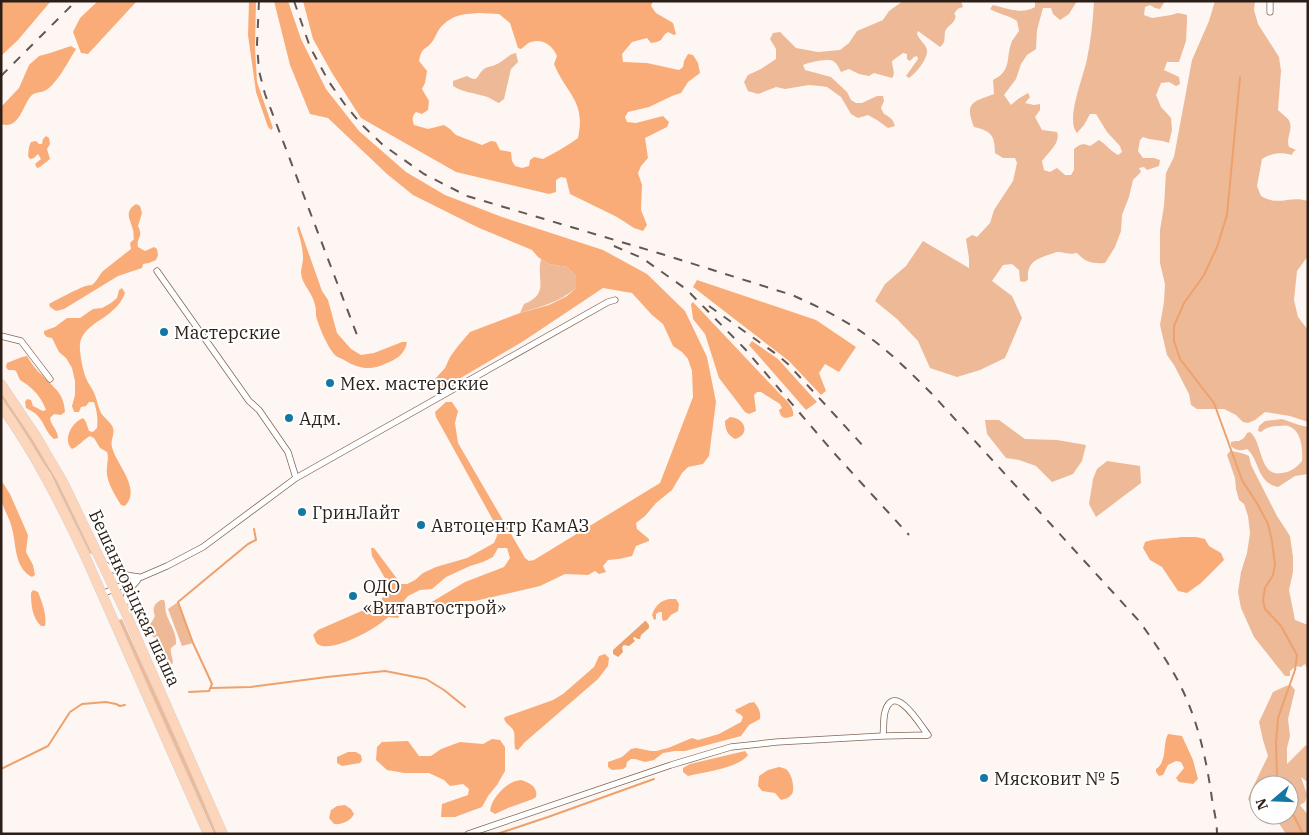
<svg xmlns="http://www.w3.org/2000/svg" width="1309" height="835" viewBox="0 0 1309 835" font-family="'IBM Plex Serif',serif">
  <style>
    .green { fill: #edb997 }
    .forest { fill: #faac78; fill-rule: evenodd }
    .water { fill: #eea16c }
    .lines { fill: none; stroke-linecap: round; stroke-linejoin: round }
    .stream { stroke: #eea16c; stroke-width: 2 }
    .street-casing { stroke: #836755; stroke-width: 7 }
    .primary-casing { stroke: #d5d2d1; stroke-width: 10 }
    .street { stroke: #fff; stroke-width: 5.5 }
    .primary { stroke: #fcd5bb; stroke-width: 9 }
    .rail { stroke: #625851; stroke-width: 2; stroke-dasharray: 9 9; stroke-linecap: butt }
    .poi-dot { fill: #1377a3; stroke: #fff; stroke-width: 2 }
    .labels { text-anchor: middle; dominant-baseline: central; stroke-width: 4; stroke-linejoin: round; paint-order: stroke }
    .poi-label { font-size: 18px; fill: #2b1f18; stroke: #fff; text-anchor: start }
    .street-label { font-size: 18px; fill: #2b1f18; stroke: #fff }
  </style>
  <rect width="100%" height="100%" fill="#fdf6f2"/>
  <path class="green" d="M903 1H961L963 7C960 8 958 8 956 11 952 17 957 12 955 19 953 24 946 27 945 32 944 39 946 42 940 47L918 31 917 34C919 39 923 42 926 47 931 56 916 73 909 78L906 76 918 59 917 56 914 57 910 61 907 59V54L903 53 892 61C892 68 896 73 892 78L874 73 869 76 859 74 849 69 841 72C839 68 837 63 833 61 828 58 809 62 803 65L805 70 831 77 847 92 851 100 856 103H862L877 96H883L884 101 881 108 884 114C890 117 893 119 895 126L888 128 877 120 868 115 858 118 851 114 841 97 827 87 820 86 809 85 785 89 776 87 758 94 748 91 744 82 748 75 761 69 776 59V49L770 39 773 33 780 32 796 48 818 52 840 50 849 43 857 31 883 20 889 11Z
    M1035 1H1077L1069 14 1060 20 1053 14 1051 8H1043L1037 30 1036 49 1027 55 1021 64 1016 79 1004 95 1011 105 1018 99 1028 93 1030 97 1025 103 1034 105 1040 104V110L1035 117 1042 130 1057 132C1061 143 1048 152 1042 161L1044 170 1050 172 1057 168 1065 175H1071L1074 170V149C1080 144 1083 143 1090 146L1099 140C1106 144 1110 151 1118 155L1122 152 1120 146 1107 132 1096 114H1090L1084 125 1077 133C1065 121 1084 75 1087 59 1091 40 1093 20 1094 1H1165L1160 9 1155 8 1150 5 1145 7 1144 15 1152 18 1171 15 1178 13 1187 15V22L1186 41 1179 62H1167L1164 70 1179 77 1180 84 1176 86 1169 82 1161 83 1156 95 1161 107 1171 118 1172 130 1169 143C1160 139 1152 141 1143 137L1140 140 1138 151 1143 158H1154L1160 160 1159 166 1147 170 1144 167 1139 168 1141 172 1133 180 1129 197 1122 215 1121 231 1115 247 1105 263C1092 264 1085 262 1077 253 1067 255 1065 252 1057 252 1053 253 1049 255 1045 256 1032 261 1027 265 1028 280L1024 282 1020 281 1019 270 1012 264 1003 265 992 281 1012 296 1022 318 1005 358 980 370 957 377 930 368 918 341 897 319 875 301 885 284 906 266 923 241 969 268V258L966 239 972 235 977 237 990 223 994 210 1013 181 1017 163 1015 158H1003L995 153C995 135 991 131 974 127 964 102 973 102 994 94L993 80C1013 70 1005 58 1012 41 1014 38 1017 34 1019 31L1017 21C1008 15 999 14 990 9L993 5C1006 8 1022 15 1035 7Z
    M1215 1H1255L1254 10 1258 24 1279 57 1281 71 1278 110C1281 113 1285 116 1288 119 1295 129 1285 137 1289 147L1296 150 1293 152 1292 155C1281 152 1272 153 1262 159L1257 186 1261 196C1279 207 1290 195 1308 201V256L1297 271 1294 300 1298 317 1308 330V422L1290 416 1265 412 1255 420 1248 423 1243 422 1236 415 1224 409H1197L1191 405 1189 394 1174 365 1167 355 1160 325 1164 302 1165 284 1160 263V230L1164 206 1166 173 1174 157 1192 60 1209 21Z
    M516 53 518 62 511 69 504 99 499 103C494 101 490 97 484 96 474 93 462 92 453 86V81L467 76C479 84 477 74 484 69 488 66 491 67 495 65 503 62 508 54 516 53Z
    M541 259 549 264 567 267 576 276V288C560 302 540 307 520 313L524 304C550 293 536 281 541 259Z
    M1 391 53 471 93 553 90 554 51 475 1 397Z
    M1282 419 1299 425 1308 427V474L1295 476 1278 487C1256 482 1260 460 1247 449 1241 451 1236 451 1231 446V442L1235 441H1239L1244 438 1247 433 1250 432C1263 442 1259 478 1282 473 1291 472 1296 468 1302 461 1303 450 1302 430 1288 426 1285 425 1282 426 1279 426 1272 426 1267 427 1261 432L1258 431 1259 426 1265 421Z
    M985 420H999L1025 439 1057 440 1086 445 1082 461 1073 474 1052 482 1036 466 1019 460 1006 458 987 434Z
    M1230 451C1237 452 1243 453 1249 456L1251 465 1277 516 1290 536 1293 557V572L1289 590 1295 620 1308 625V672L1305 664 1301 667 1296 666 1290 671V676H1285L1254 637 1241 608 1238 592 1241 572 1247 553 1250 533 1248 516 1244 504 1239 500 1236 489 1235 478 1227 455Z
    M1107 461 1140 466 1141 483 1096 517 1089 504 1093 479 1097 469Z
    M161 600H164C166 605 165 608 166 613 169 623 177 633 176 644L171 648C170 653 173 658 173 663L170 665 165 664 159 639 153 637C146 624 150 627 155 616 152 608 154 604 161 600Z
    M178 602 193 643 182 646 168 609Z
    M122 619 191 772 217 834H214L118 620Z
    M1291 685 1295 690 1288 719 1290 736 1287 748V764L1305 746 1308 745V781H1306L1301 777 1307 795 1305 802 1300 805 1308 815V834H1286L1278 822V817L1280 815H1289V785H1259V800L1256 799 1258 806 1256 808 1252 806 1248 799 1251 791 1268 756 1263 740 1259 722 1273 692 1286 686Z"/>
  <path class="forest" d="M1 1H51L18 40 1 56Z
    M98 1H137L88 54 81 53 73 32 80 18Z
    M249 1H256L255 47 257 82 273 128 271 130 268 127 256 92 248 35Z
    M274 1H288L301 39 326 89 359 131 406 172 445 195 502 217 603 250 647 274 685 311 707 357 716 402 709 456 703 464 688 467 682 473 672 490 656 503 645 516 636 523 637 529 649 539V541L636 546 632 556 619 559 608 560 603 566 606 572 599 574 595 571 588 575 565 574 540 586 475 601H460L438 610 429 608 430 603 465 582 504 567 510 558 507 548H498L493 557 483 562 470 566 446 577 432 589 420 590 408 596 403 602 402 612 398 618 388 617C378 628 334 652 319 645 315 643 315 638 313 635L318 630 373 606 387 594 389 585 372 556 371 548H374L401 584H407L415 580 423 573 436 567 467 558 494 543 499 531 436 417 435 412 446 402H452L458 411 455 423 458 443 525 558 529 561 534 560 660 483 693 397 692 371 688 359 682 352 673 346 663 324 652 315 632 293 603 288 522 342 442 389C436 387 436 385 435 379L445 368 450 357 458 346 470 332 520 313 549 305 567 296 576 288V276L567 267 549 264 538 257 532 250 477 227 413 195 387 174 328 118 310 114 290 65Z
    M303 1H653L651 6 656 13 673 23 676 34 674 35 668 32C659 38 666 41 651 43L647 38 632 42 622 54 623 62 647 63 679 70 683 67 684 61 688 54 693 55 698 63 700 73 688 82 681 93 672 96 649 107 628 112 625 117 627 122 636 123 663 116 669 122 667 127 645 138 648 158 641 166 638 173 642 185 641 210 647 225 643 231 634 228 617 217 570 194 566 178 561 177 556 180V192L549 194 456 172 361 118 332 73 313 39ZM479 13 499 14 510 23 518 48 521 49C524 47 527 43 531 42 543 38 553 46 557 56L554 64C567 95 586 101 578 138 567 146 555 153 543 159L534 157 530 160 529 166 522 168 515 166 512 161 511 152 500 150 496 142 491 141 482 145 456 135 450 129 444 125 428 129 414 125C412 120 412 116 416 112L422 114 428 110 429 101 422 89 425 83 427 71 419 61C422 46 425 51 432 42 435 38 437 32 440 28 452 15 462 14 479 13Z
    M71 46 76 49C69 60 57 84 46 90 41 93 35 92 32 95 22 105 20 130 1 124V107L19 88 29 65 39 56 50 53Z
    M46 136 49 138 50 144 47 149 50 159 40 167 37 168 35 164 41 159 38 154 34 158 30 159 28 156 29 147 31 142 36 141 39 144H42L43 139Z
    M136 204 140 206 142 213 138 226C144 238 136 237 138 247L145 251 154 247 157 249 158 255 156 260 149 263 143 264 142 268 118 276 64 309 56 311 50 307 49 304C52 302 81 287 86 286 91 284 89 287 93 284 98 280 99 275 103 271L131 249 130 243 134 239C133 236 134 233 133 230 131 220 123 212 136 204Z
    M299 226 322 291 328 300 337 333 351 349 361 355 374 353 402 342H407C405 354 397 359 387 363 371 371 359 369 344 360 341 358 336 357 334 354 327 346 319 327 316 316 316 312 316 308 315 305 313 293 302 285 301 273 301 268 303 263 303 258 303 248 300 238 297 228Z
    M697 280 816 320 856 347 839 372 825 364 819 373 826 391 821 395 789 361 693 287Z
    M122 288 125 293C122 301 117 307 111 312 101 321 82 328 80 344 79 350 83 372 86 378 88 384 93 389 95 395 97 400 98 407 101 413 104 418 111 422 113 428 115 434 110 441 112 447 116 464 142 489 125 506L121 505C115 495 105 480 107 468 107 462 109 458 107 452L100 448 94 438 90 436C83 440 79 446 72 449 62 440 72 422 83 418L86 422 89 431 93 432 97 428C98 419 97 411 94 402H89L86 406 81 407 79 412H74L72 406 75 395V381L72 368 66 358 59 352 52 338 47 337 44 334V331L55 327 67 318H80L93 309 102 308 111 303 117 298 119 290Z
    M693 302 779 393C785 399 795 407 793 416 785 419 781 419 779 410L782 408 780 404 761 392H757L754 395 756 411 749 414 745 412 719 378 705 334 693 319 691 304Z
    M752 341 778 359 817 402 806 410 749 345Z
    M27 356C31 363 36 370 42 375 54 388 64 393 65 412L61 415 54 414 50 418C51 426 58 430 58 438L54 439C46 433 44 422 37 415 34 412 30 410 26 408L25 402 27 399 31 400 33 406 43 411 46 410C41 396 32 387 20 380L16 371 14 370H8L6 367 7 363 22 357Z
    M730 417C745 418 751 434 735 439 728 435 725 430 725 421Z
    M1 480 10 494 28 535 26 552 33 565 35 575 32 577C13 567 17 543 11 525 9 517 2 506 1 499 1 493 1 486 1 480Z
    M1181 537H1196L1205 539 1209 546 1221 553 1224 560 1201 583 1187 593 1178 591 1162 567 1150 560 1143 548 1145 542C1156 538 1169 539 1181 537Z
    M33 590 38 592C42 602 47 615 45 626H41C32 617 31 605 31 593Z
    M669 599H676L679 604 678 611 671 615 667 620 663 621 662 618V612H659L656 614V619L654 620 652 615C655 606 660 601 669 599Z
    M605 654 609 658 608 666 598 679 525 742 518 750 515 749C514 743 515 737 514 732 512 726 506 725 504 719L505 717 553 700 563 694 594 667 599 656Z
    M754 702C759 708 761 712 760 719L749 725 741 736 685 751H675L663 753 654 760 645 762 635 759H631L627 762 626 767 623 769 612 770 608 767V762L622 757 631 749 636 748 651 751H656L668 748 692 738 698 740 719 734 741 722 743 717 740 714 737 713 735 710 749 703Z
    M1168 734 1182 736 1193 760 1198 779 1193 784 1179 782 1176 778 1184 768 1181 762 1176 761 1168 765 1163 775 1159 776 1156 772V769C1168 761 1162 745 1168 734Z
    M492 739 500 740 505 747V771L497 785 488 796 482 807 455 817H441L442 804 468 795 469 789 463 784 450 786 444 780 429 773H404L387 770 376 760 377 747 382 742 408 741 419 756H431L441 749 460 742 483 744Z
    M745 751 748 755C739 768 704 772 688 776L683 772V768L690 764Z
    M348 752H356L361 755 362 760 360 763 342 766 337 763V757Z
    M779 767C782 768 785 768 787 770 792 775 795 788 792 794 789 798 785 799 781 800L775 793 762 791 758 786 759 776 768 770Z
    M521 780C530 783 538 787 536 797L533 799 508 808 495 814 490 811C491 800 503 786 513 782 515 781 519 780 521 780Z
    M345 805 351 809 354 814C351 821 341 825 334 824L329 818 331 810 337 806Z"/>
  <path class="water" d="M645 621H646L649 625V628L641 635 640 639H638L634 637 633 638 635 641 629 646 624 645 622 647 623 652 618 657 613 654V650Z"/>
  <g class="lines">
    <path class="stream" d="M1240 77 1227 215 1217 247 1204 275 1184 303 1174 326V341L1180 359 1214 403 1242 480 1258 505 1268 524 1272 541 1275 565 1273 575 1265 588 1263 600 1265 609 1281 626 1297 655 1295 670 1278 718 1276 743 1277 776 1280 785
      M211 688 251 687 327 677 385 671 426 679 444 690 465 707
      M189 692 209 691 212 684 193 643 178 602 248 544 256 540 254 529
      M1 769 48 746 70 712 82 704 106 702 116 704 120 706 125 705
      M1289 806 1303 834
      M497 834 548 817 654 779"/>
    <g class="street-casing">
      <path id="street" d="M1270 1V12
        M157 271 249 401 259 410 288 452 296 478
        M1 336 21 341 50 379
        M104 564C115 572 125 576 139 577
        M102 594 167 566 203 547 296 478 608 302 615 300
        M124 607 128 591 137 581
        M883 736C884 728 883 719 885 712 894 680 921 726 928 735
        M468 834 671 765 731 747 777 742 883 736 928 735"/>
    </g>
    <g class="primary-casing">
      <path id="primary" d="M1 384 36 436 63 482 124 609 223 834
        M1 406C35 453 61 505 86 558L208 834"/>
    </g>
    <use href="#street" class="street"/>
    <use href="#primary" class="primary"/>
    <path class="rail" d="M259 1 257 44 259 71 265 94 357 335
      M294 1 310 47 329 82 346 106 362 125 383 145 424 174 467 196 665 255 792 295C824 309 855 325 882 347 900 362 917 379 933 395L1140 622C1156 645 1172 667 1183 691 1199 725 1207 763 1212 799 1214 811 1217 822 1217 834
      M1 76 76 1
      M614 246 642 258 686 289 745 349 834 453 909 535
      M709 306 776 354 788 364 865 448"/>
  </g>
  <g class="poi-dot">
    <circle cx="164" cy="332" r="5"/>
    <circle cx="330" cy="383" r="5"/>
    <circle cx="289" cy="418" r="5"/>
    <circle cx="302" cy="512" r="5"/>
    <circle cx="421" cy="525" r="5"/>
    <circle cx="353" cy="596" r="5"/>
    <circle cx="984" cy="778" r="5"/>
  </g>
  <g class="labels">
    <g class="poi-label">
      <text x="174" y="332">Мастерские</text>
      <text x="340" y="383">Мех. мастерские</text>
      <text x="299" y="418">Адм.</text>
      <text x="312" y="512">ГринЛайт</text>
      <text x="431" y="525">Автоцентр КамАЗ</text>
      <text x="363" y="586">ОДО<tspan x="363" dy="21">«Витавтострой»</tspan></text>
      <text x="994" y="778">Мясковит № 5</text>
    </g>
    <g class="street-label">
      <text transform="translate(135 598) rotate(65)">Бешанковіцкая шаша</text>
    </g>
  </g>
  <rect width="1309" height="835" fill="none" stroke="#2b1f18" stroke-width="5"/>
  <g transform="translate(1274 800) rotate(251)"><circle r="24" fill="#ffffff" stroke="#aaa5a3"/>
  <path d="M0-4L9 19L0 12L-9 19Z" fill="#1377a3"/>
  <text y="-8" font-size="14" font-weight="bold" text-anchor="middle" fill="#2b1f18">N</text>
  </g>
</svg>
